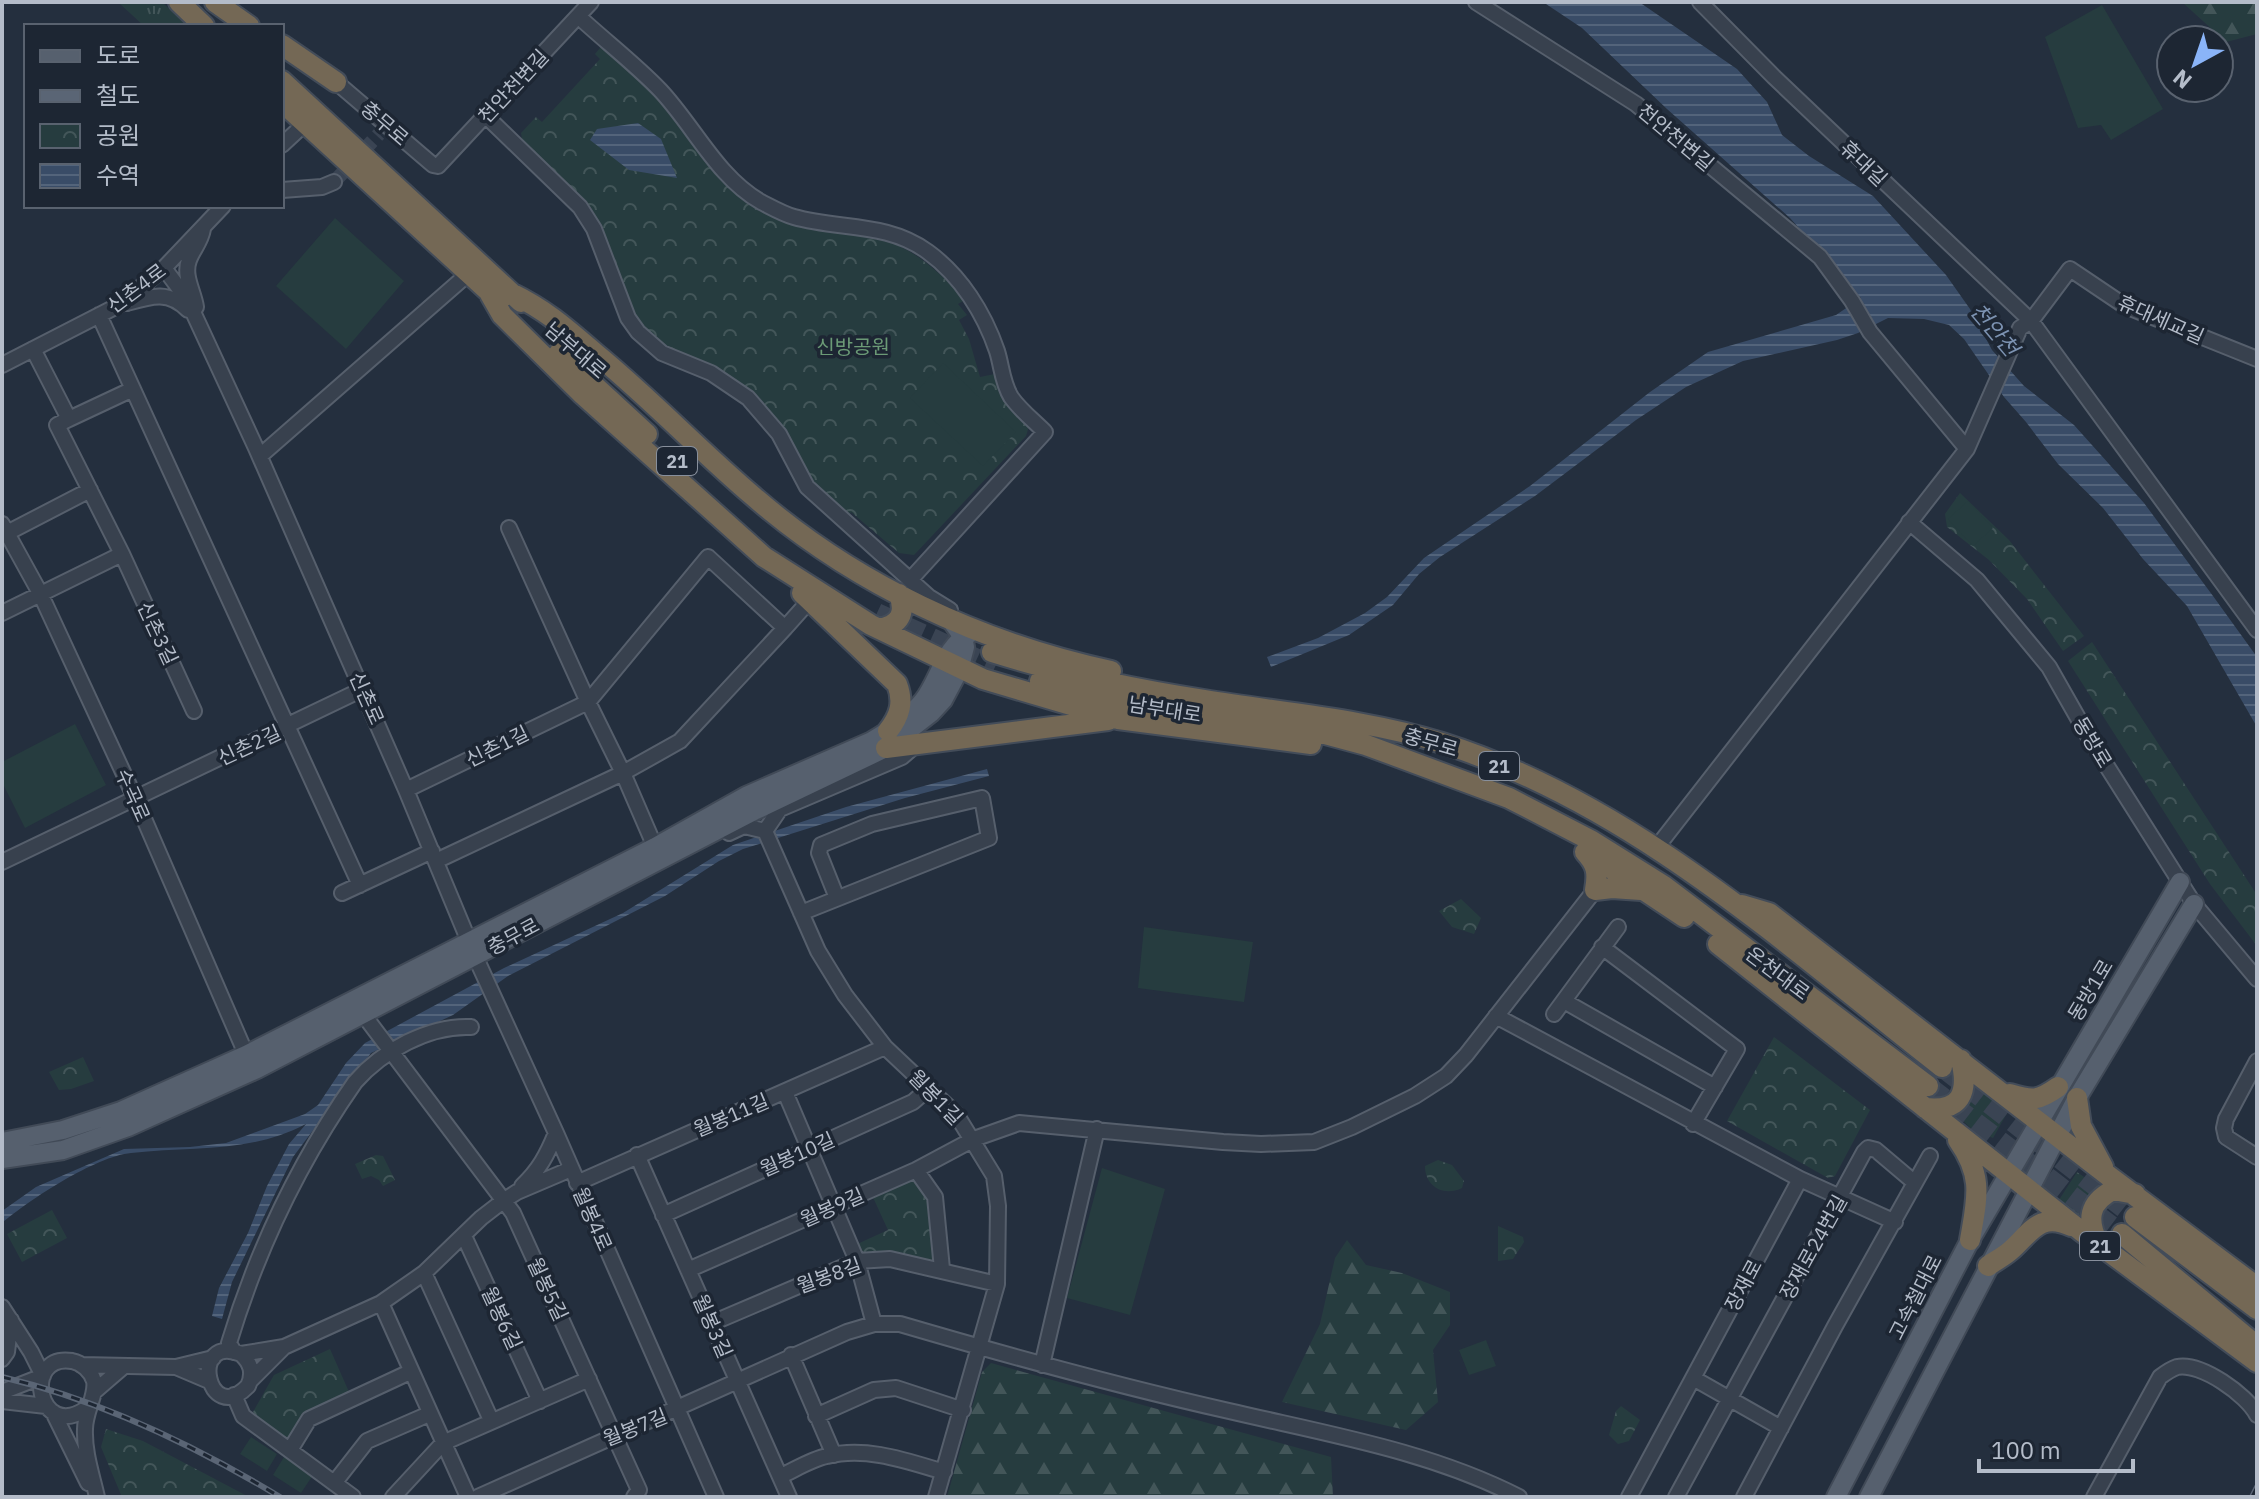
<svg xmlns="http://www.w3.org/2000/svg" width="2259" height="1499" viewBox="0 0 2259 1499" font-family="'IBM Plex Sans','Noto Sans KR',sans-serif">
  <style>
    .grass { fill: url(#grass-tufts) }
    .forest { fill: url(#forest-firs) }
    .park { fill: url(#park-crowns) }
    .pitch { fill: #263c3f }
    .water { fill: url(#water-rules) }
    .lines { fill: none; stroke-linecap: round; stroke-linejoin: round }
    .minor-tunnel { stroke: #3a4453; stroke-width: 14; stroke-dasharray: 14 7; stroke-linecap: butt }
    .highway-tunnel { stroke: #3a4453; stroke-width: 20; stroke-dasharray: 20 10; stroke-linecap: butt }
    .minor-casing { stroke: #565f6c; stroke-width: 18 }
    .major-casing { stroke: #414a57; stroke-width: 22 }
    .highway-casing { stroke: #434c59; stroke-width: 24 }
    .minor { stroke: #38414e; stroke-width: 14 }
    .major { stroke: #56606e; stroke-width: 18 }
    .highway { stroke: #746855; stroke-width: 20 }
    .rail-casing { stroke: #5a6575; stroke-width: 6 }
    .rail { stroke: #1d2633; stroke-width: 3; stroke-dasharray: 9; stroke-linecap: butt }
    .labels { text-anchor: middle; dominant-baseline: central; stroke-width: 7; stroke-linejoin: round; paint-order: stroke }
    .shield { fill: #1d2633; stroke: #878f9c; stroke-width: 2 }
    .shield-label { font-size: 18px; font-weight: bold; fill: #b4bcc9 }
    .street-label { font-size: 20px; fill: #b4bcc9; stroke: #1d2633 }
    .park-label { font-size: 20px; fill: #6b9a76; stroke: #1d2633 }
    .water-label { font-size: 22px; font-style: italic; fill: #7c92b1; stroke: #1d2633 }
  </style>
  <defs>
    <pattern id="grass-tufts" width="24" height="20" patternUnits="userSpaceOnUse" patternTransform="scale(2)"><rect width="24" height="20" fill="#263c3f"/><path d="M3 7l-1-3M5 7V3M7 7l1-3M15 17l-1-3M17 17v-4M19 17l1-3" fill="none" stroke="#435659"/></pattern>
    <pattern id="forest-firs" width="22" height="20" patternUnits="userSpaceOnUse" patternTransform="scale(2)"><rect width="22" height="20" fill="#263c3f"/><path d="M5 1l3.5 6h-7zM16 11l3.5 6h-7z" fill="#435659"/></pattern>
    <pattern id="park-crowns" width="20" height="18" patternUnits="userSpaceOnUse" patternTransform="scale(2)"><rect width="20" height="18" fill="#263c3f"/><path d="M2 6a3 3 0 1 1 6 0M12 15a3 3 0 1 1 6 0" fill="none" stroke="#435659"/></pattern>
    <pattern id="water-rules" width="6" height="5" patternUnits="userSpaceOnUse" patternTransform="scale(2)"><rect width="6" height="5" fill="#394c67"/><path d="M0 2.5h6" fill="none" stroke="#53647b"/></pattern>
  </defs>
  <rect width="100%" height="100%" fill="#242f3e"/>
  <path class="grass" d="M118 2H162L187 26H144Z
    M1973 1079 2011 1106 1993 1138 1973 1130 1953 1112Z
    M2077 1172 2104 1191 2084 1220 2055 1206Z"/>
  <path class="forest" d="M2182 2H2257V34L2226 42Z
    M1347 1240 1366 1265 1402 1273 1450 1292V1325L1433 1350 1438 1402 1406 1430 1282 1402 1320 1324 1335 1258Z
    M991 1363 1331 1457 1333 1497H947L982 1372Z"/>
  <path class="park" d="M600 48H607C627 67 650 86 669 107 698 139 715 182 751 206 791 232 838 227 881 239 915 249 942 274 965 300L958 304 967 315 959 320 969 339 980 377 995 374 1029 426 1026 436 914 555 899 553 851 512 849 516 813 486 776 424 659 346 631 314 606 251 523 144 521 133 536 117 542 122 600 59 595 54Z
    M1960 493 2009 540 2084 636 2063 651 2027 599 1989 560 1947 527 1945 514Z
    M2092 642 2257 895V946L2210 884 2068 661Z
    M1461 899 1481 918 1474 934 1452 927 1439 911Z
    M1774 1037 1870 1110 1835 1176 1828 1178 1727 1121Z
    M83 1057 94 1081 71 1089 59 1090 49 1072Z
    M376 1155 383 1156 395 1180 383 1186 379 1180 371 1176 362 1179 355 1164Z
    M1438 1160 1452 1165 1464 1181 1462 1188C1443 1197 1425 1186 1425 1166Z
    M908 1177 920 1181 932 1198 935 1264 860 1259 855 1245 888 1230 871 1193Z
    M52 1210 67 1238 22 1262 7 1234Z
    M1498 1226 1523 1237 1524 1242 1513 1259 1498 1261Z
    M330 1349 349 1392 311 1411 292 1435 284 1438 256 1419 253 1412 274 1375Z
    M1621 1406 1640 1420 1629 1441 1618 1444 1609 1435 1616 1411Z
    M106 1429 143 1441 249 1497H122L101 1447Z"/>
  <path class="pitch" d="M2102 5 2163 109 2111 140 2101 125 2078 128 2045 37Z
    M335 218 404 281 346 349 276 286Z
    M943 363 1016 432 983 466 910 398Z
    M1968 501 1993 528 1973 546 1948 519Z
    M75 724 106 785 25 828 2 782V762Z
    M1144 927 1253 942 1244 1002 1138 988Z
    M1102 1168 1165 1189 1130 1315 1067 1298Z
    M1486 1340 1496 1366 1469 1375 1459 1350Z
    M251 1437 277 1454 267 1471 240 1454Z
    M284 1457 313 1475 301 1493 273 1475Z"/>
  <path class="water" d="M1543 2H1639L1737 69 1767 102 1782 135 1809 156 1873 196 1946 275 1970 309 1992 350 2024 386 2074 425 2144 503 2213 596 2257 657V727L2187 606 2143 559 2103 508 2058 464 2026 422 2004 397 1964 339 1949 325 1924 319 1888 318 1858 333 1837 340 1743 361 1686 387 1636 420 1535 496 1440 557 1419 574 1393 605 1349 635 1271 667 1267 657 1318 638 1365 613 1387 597 1424 558 1530 486 1650 392 1708 352 1836 315 1861 298 1790 218 1667 109 1582 28Z
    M638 123 661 139 677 178 629 170 590 140 597 129Z
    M987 769 989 776 905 798 743 849 719 861 665 896 508 976 453 1015 371 1053 293 1157 232 1282 222 1319 212 1316 219 1288 248 1233 267 1186 289 1144 306 1124C248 1154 193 1146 131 1153 96 1156 29 1200 2 1223V1211L36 1187 124 1149 190 1147 226 1143 305 1114 318 1105 346 1063 365 1043 504 968 623 913 733 845 846 807Z"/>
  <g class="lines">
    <path class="minor-tunnel" d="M334 182 379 134"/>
    <path class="highway-tunnel" d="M877 613 995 667
      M1942 1067 2135 1217
      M1928 1086 2122 1234"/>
    <g class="minor-casing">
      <path id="minor" d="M1476 2 1636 104 1820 257 1852 301 1870 332 1967 449
        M1700 2 1774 77 2031 321 2257 630
        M578 16C605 41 635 64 660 90 694 126 717 177 761 202 771 207 783 214 794 217 840 230 887 222 928 252 961 276 984 313 997 351 1002 367 1002 382 1011 397 1020 410 1034 421 1045 432L910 580
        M336 82 433 165 438 166 591 2
        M485 115 580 207 594 229 628 318 638 332 662 353 711 373 748 398 779 434 807 487 929 597 950 610
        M282 145 311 118
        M282 190 322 187 334 182
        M164 268 187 299 256 448 406 790 475 956 556 1133 716 1497
        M127 303C151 296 169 290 188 310
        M196 307C194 292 183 276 189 260 193 249 201 242 203 229
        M99 315 360 885
        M33 349 69 419 57 425 122 554 194 711
        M2 365 119 305 164 268 223 206
        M69 419 133 389
        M260 456 468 274
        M1909 522 1977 580 2049 667 2091 741 2194 904 2257 979
        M2 524 40 593 135 798 249 1061
        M509 528 588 702 708 557 785 628 810 600
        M7 533 90 490
        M2 613 122 554
        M406 790 588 702 623 773 655 847
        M765 831 780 809 902 757 917 744
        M729 833 744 826 765 831 818 951 845 995 885 1047 956 1114 994 1176 998 1206 997 1284 936 1497
        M1657 847 1967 449 2020 328 2031 321 2070 269 2125 306 2257 359
        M436 861 623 773 680 741 785 628
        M2 862 363 689
        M342 893 432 851
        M801 913 989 838 982 798 872 824 821 845 819 853 837 898
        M1602 947 1737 1049 1693 1124
        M1564 1001 1715 1087
        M363 1014 513 1213 639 1490 634 1497
        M1554 1014 1618 927
        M1496 1016 1800 1179 1629 1497
        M2257 1061 2226 1119 2224 1128 2226 1137 2257 1157
        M785 1092 857 1261 874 1324
        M637 1155 789 1497
        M916 1170 935 1197 942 1269
        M1800 1179 1895 1222
        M577 1183 885 1047
        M522 1186C539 1170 547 1155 556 1133
        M663 1215 913 1102 929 1088
        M464 1236 540 1401
        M688 1270 916 1170 974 1139 1019 1123 1223 1142 1261 1144 1314 1142 1352 1127 1415 1096 1446 1076 1466 1055 1595 890
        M424 1273 491 1420
        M381 1303 468 1497
        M2 1307 31 1352 43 1376
        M712 1323 857 1261 890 1259 997 1284
        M234 1352 229 1343C257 1250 299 1162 355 1082 382 1051 429 1025 471 1027
        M241 1354C251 1363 254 1373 248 1386 207 1428 188 1333 241 1354L284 1347 381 1303 424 1273 481 1218 503 1201 517 1192 571 1169
        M791 1355 834 1455
        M2 1359 7 1352 11 1320
        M81 1365 176 1367 213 1358
        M1042 1365 1097 1129
        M176 1367 209 1381
        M1693 1378 1781 1428
        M251 1380 284 1347
        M2 1392 43 1376
        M94 1392 123 1367
        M234 1395 243 1416 353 1497
        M2 1401 46 1406
        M87 1408C38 1443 21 1353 72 1361 82 1363 91 1371 94 1381 97 1394 85 1412 85 1429 84 1452 92 1475 97 1497
        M53 1412 88 1483
        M816 1416 874 1390 896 1388 963 1410
        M290 1450 309 1419 410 1372
        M781 1476C796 1469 812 1459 827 1456 866 1446 907 1461 944 1472
        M335 1482 367 1441 429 1414
        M393 1497 443 1443 589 1379
        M478 1497 847 1332 874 1324H900C1009 1356 1118 1386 1229 1411 1327 1434 1429 1451 1519 1497
        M1676 1497 1864 1152 1868 1148 1876 1150 1915 1183
        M1744 1497 1835 1326 1930 1156
        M2094 1497 2160 1377C2164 1374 2171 1369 2177 1367 2201 1362 2247 1395 2257 1415"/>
    </g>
    <g class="major-casing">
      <path id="major" d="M2 1142 63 1130 121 1111 246 1055 655 847 746 796 872 741C890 730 909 718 923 701 939 681 945 646 969 634
        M2 1159 63 1150 128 1127 257 1069 754 811 886 748 931 713 943 700 959 670 965 647 963 637 950 619
        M1836 1497 1970 1240 2180 882
        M1869 1497 2077 1098 2194 904"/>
    </g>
    <g class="highway-casing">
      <path id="highway" d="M179 2 204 26
        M215 2 249 26
        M282 45 336 82
        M282 81 521 302
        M282 102 499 301
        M511 293C546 310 566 328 595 353 650 398 699 450 753 496 854 584 981 643 1111 671
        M490 294 502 315 581 393 764 557 871 625 983 679 1118 719 1311 744
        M559 353 647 434
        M802 593 897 684C904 702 900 716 888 731
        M880 629C900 624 906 614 899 594
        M992 652C1062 674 1132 689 1204 700 1283 713 1365 719 1442 743 1634 804 1787 946 1942 1067
        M1040 681 1097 698 1314 731 1366 745 1509 798 1592 841 1664 886 1928 1086
        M886 748 1108 720
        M1585 852C1597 865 1598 873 1595 890L1612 888 1641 890
        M1594 857 1684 917
        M1742 905 1769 913 2110 1177 2257 1287
        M1718 944 2081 1231 2257 1362
        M2010 1094C2033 1101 2038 1101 2058 1087
        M2077 1098 2081 1126 2103 1167
        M1925 1108C1961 1112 1969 1093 1961 1060
        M1958 1140C1984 1177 1977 1198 1970 1240
        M2135 1217 2257 1309
        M2122 1234 2257 1346
        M2098 1243C2087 1220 2088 1203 2113 1190L2135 1194
        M1988 1266C1995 1261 2003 1257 2010 1251 2030 1234 2039 1211 2071 1226"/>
    </g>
    <use href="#minor" class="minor"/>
    <use href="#major" class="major"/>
    <use href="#highway" class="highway"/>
    <g class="rail-casing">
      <path id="rail" d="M2 1377C100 1400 194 1445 280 1497
        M2252 1497 2257 1487"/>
    </g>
    <use href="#rail" class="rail"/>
  </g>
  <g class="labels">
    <g class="shield">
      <rect x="657" y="447" width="40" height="28" rx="6"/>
      <rect x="1479" y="752" width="40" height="28" rx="6"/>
      <rect x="2080" y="1232" width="40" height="28" rx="6"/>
    </g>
    <g class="shield-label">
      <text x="677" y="461">21</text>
      <text x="1499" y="766">21</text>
      <text x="2100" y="1246">21</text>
    </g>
    <g class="street-label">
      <text transform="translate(513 86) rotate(-47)">천안천변길</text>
      <text transform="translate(385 123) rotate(41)">충무로</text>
      <text transform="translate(1676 137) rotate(40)">천안천변길</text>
      <text transform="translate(1864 163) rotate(44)">휴대길</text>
      <text transform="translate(136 288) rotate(-37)">신촌4로</text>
      <text transform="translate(2161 319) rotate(24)">휴대세교길</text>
      <text transform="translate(576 350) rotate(41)">남부대로</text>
      <text transform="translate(158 633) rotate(65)">신촌3길</text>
      <text transform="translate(367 698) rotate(66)">신촌로</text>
      <text transform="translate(1165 709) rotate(9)">남부대로</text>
      <text transform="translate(1431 742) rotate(16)">충무로</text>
      <text transform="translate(2093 742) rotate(59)">동방로</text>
      <text transform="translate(249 745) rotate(-25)">신촌2길</text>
      <text transform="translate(497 746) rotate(-26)">신촌1길</text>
      <text transform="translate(133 795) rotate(66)">수곡로</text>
      <text transform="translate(513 936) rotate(-28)">충무로</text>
      <text transform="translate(1778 973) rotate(37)">온천대로</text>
      <text transform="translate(2090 990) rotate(-59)">동방1로</text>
      <text transform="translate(936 1097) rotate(46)">월봉1길</text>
      <text transform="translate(731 1115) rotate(-23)">월봉11길</text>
      <text transform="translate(797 1154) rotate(-24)">월봉10길</text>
      <text transform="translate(832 1207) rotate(-24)">월봉9길</text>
      <text transform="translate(593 1219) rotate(66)">월봉4로</text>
      <text transform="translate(1813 1247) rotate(-61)">장재로24번길</text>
      <text transform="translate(829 1275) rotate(-20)">월봉8길</text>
      <text transform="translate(1743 1285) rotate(-62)">장재로</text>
      <text transform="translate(548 1289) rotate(65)">월봉5길</text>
      <text transform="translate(1915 1297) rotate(-63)">고속철대로</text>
      <text transform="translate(502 1318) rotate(65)">월봉6길</text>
      <text transform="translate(713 1326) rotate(66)">월봉3길</text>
      <text transform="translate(635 1427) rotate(-22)">월봉7길</text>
    </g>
    <g class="park-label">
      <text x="853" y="346">신방공원</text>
    </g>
    <g class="water-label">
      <text transform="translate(1995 329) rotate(50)">천안천</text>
    </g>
  </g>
  <rect width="2259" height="1499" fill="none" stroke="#b4bcc9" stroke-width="8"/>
  <rect x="24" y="24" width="260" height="184" fill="#1d2633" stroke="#59626f" stroke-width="2"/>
  <rect x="40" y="50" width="40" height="12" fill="#56606e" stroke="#59626f" stroke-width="2"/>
  <text x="96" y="64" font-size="24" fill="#b4bcc9">도로</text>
  <rect x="40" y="90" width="40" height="12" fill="#5a6575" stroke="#59626f" stroke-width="2"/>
  <text x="96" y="104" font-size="24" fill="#b4bcc9">철도</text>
  <rect x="40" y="124" width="40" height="24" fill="url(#park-crowns)" stroke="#59626f" stroke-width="2"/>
  <text x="96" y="144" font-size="24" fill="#b4bcc9">공원</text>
  <rect x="40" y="164" width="40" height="24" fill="url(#water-rules)" stroke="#59626f" stroke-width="2"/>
  <text x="96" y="184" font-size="24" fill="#b4bcc9">수역</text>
  <g transform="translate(2195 64) rotate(220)"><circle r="38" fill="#1d2633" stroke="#59626f" stroke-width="2"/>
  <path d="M0-6L14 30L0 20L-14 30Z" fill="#8ab4f8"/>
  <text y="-12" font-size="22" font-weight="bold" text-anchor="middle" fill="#b4bcc9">N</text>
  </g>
  <path d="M1979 1459v12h154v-12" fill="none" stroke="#b4bcc9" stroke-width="4"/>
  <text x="1991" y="1459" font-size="24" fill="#b4bcc9" stroke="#1d2633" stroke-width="6" paint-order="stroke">100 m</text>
</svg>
